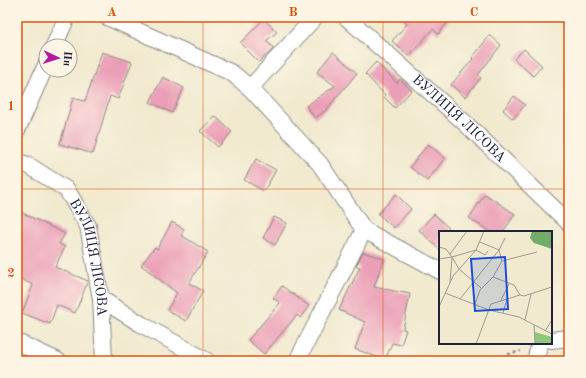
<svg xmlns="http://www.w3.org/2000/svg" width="586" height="378" viewBox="0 0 586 378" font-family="'Old Standard TT',serif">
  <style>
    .building { fill: #eb9fb7 }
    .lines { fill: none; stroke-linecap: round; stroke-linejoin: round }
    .minor-casing { stroke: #8a8685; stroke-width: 18 }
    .path { stroke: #8a8685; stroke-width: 2.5; stroke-dasharray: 3 3; stroke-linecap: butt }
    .minor { stroke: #fff; stroke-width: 16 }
    .grid { fill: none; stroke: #de560e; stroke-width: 1; stroke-opacity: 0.55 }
    .labels { text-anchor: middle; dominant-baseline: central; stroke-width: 3.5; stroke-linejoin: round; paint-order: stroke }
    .street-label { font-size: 14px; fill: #22223b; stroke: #fcf5e5 }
    .inset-road { fill: none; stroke: #9e9a94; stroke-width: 1 }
    .view { fill: #1d4ed8; fill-opacity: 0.15; stroke: #1d4ed8; stroke-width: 2 }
    .inset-edge { fill: none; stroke: #22223b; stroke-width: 2 }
    .neatline { fill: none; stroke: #de560e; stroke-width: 1.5 }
    .grid-label { font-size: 13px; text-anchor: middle; font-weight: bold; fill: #de560e }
  </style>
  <rect width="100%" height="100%" fill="#fcf5e5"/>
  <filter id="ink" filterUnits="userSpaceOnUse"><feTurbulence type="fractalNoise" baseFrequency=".025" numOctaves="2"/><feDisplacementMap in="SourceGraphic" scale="8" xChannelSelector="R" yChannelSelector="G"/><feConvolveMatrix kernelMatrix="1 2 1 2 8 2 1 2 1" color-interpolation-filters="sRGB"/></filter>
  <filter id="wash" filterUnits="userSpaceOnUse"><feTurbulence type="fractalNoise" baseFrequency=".012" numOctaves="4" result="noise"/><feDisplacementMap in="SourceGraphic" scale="16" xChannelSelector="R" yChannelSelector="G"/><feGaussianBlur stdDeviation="0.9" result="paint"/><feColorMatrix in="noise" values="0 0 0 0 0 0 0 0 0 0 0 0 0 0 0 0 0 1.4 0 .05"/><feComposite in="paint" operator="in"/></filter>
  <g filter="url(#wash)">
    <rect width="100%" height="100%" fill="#f1eacf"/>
    <g id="blocks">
      <path class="building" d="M401 17H452L438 34 433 29 409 56 392 41 407 24Z
        M264 19 277 32 266 41 274 48 259 62 240 43Z
        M490 35 501 45 478 75 481 78 465 97 451 85 473 59 472 58Z
        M524 49 542 66 533 76 514 59Z
        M102 52 132 62 118 99 110 96 93 154 60 144 73 98 85 101Z
        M333 52 357 73 326 110 315 118 306 106 335 86 317 72Z
        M376 62 397 83 400 79 412 90 395 108 384 97 385 95 365 74Z
        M163 77 184 88 172 113 150 102Z
        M514 96 525 105 513 119 503 110Z
        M215 116 232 132 218 147 200 131Z
        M428 144 445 158 427 181 410 167Z
        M256 159 276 170 264 191 244 180Z
        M396 194 411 209 394 228 378 214Z
        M485 194 515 214 503 232H490L469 218Z
        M17 210 65 234 59 244 65 247 55 267 88 281 75 313 57 305 50 324 22 313 33 285 17 277Z
        M434 214 453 232H440V250L419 230Z
        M274 217 287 223 275 245 263 238Z
        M172 222 184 229 181 235 208 252 189 283 203 291 186 321 167 310 177 293 141 265 155 247 157 249Z
        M363 252 384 259 374 287 410 294 403 329 406 330 401 345 392 343 385 360 355 349 365 322 339 310 360 267 356 266Z
        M282 286 309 306 300 318 297 315 264 354 248 340 280 303 273 298Z"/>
    </g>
  </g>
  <g filter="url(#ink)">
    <use href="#blocks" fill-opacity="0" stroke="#8a8685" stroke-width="1"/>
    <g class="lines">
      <g class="minor-casing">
        <g id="minor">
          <path d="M107 17 232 73 250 88 320 164 364 230 440 271"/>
          <path id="s1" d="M346 17 464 122 569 223"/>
          <path d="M54 46 67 17"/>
          <path d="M250 88 315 17"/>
          <path d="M17 130 46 65"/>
          <path id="s2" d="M17 162 28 165 67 190 88 226 101 299 104 361"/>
          <path d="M101 299 141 324 207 361"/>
          <path d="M551 340 569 338"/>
          <path d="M17 342 58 361"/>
          <path d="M297 361 364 230"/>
          <path d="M535 361 540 343"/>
        </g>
      </g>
      <path class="path" d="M498 361 506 355 521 351"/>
      <use href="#minor" class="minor"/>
    </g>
  </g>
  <path class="grid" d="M203 17V361M383 17V361M17 189H569"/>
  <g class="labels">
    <g class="street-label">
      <text stroke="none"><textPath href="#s1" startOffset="152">ВУЛИЦЯ ЛІСОВА</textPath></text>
      <text stroke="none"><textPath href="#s2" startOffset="130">ВУЛИЦЯ ЛІСОВА</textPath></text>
    </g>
  </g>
  <g transform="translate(439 231)">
    <rect width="113" height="113" fill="#f1eacf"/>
    <path d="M96 101 113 106V113H96Z" fill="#8ec87b"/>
    <path d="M93 0H113V18L95 12 91 7Z" fill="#72ac6b"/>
    <path class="inset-road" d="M0 16 7 18 13 26 37 19 46 24 49 20M11 23 28 0M13 26 20 38 42 57M0 28 13 26M63 30 98 21M54 46 75 54 81 64 85 65 113 56M11 51 13 27M6 62 50 79 80 86 113 103M21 68 60 19 66 7M62 69 70 53M36 73 41 59 54 46 63 30 60 19 41 11M0 76 14 45 37 19 45 0M64 82 68 68M86 89 92 63M95 94 96 113M106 100 113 89M37 113 52 73 81 64"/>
    <path class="view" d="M66 26 69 78 36 80 32 28Z"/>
    <rect width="113" height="113" class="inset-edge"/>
  </g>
  <rect width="586" height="378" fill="none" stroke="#fcf5e5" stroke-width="44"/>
  <g transform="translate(58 58) rotate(94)"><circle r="19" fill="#fcf5e5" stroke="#a5a1a1"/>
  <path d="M0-3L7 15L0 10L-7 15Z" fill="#b5179e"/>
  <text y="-6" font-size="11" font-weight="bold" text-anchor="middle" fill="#22223b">Пн</text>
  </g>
  <rect x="22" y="22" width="542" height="334" class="neatline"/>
  <g class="grid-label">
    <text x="112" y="16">A</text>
    <text x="293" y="16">B</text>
    <text x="474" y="16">C</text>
    <text x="11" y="110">1</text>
    <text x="11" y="277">2</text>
  </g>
</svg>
